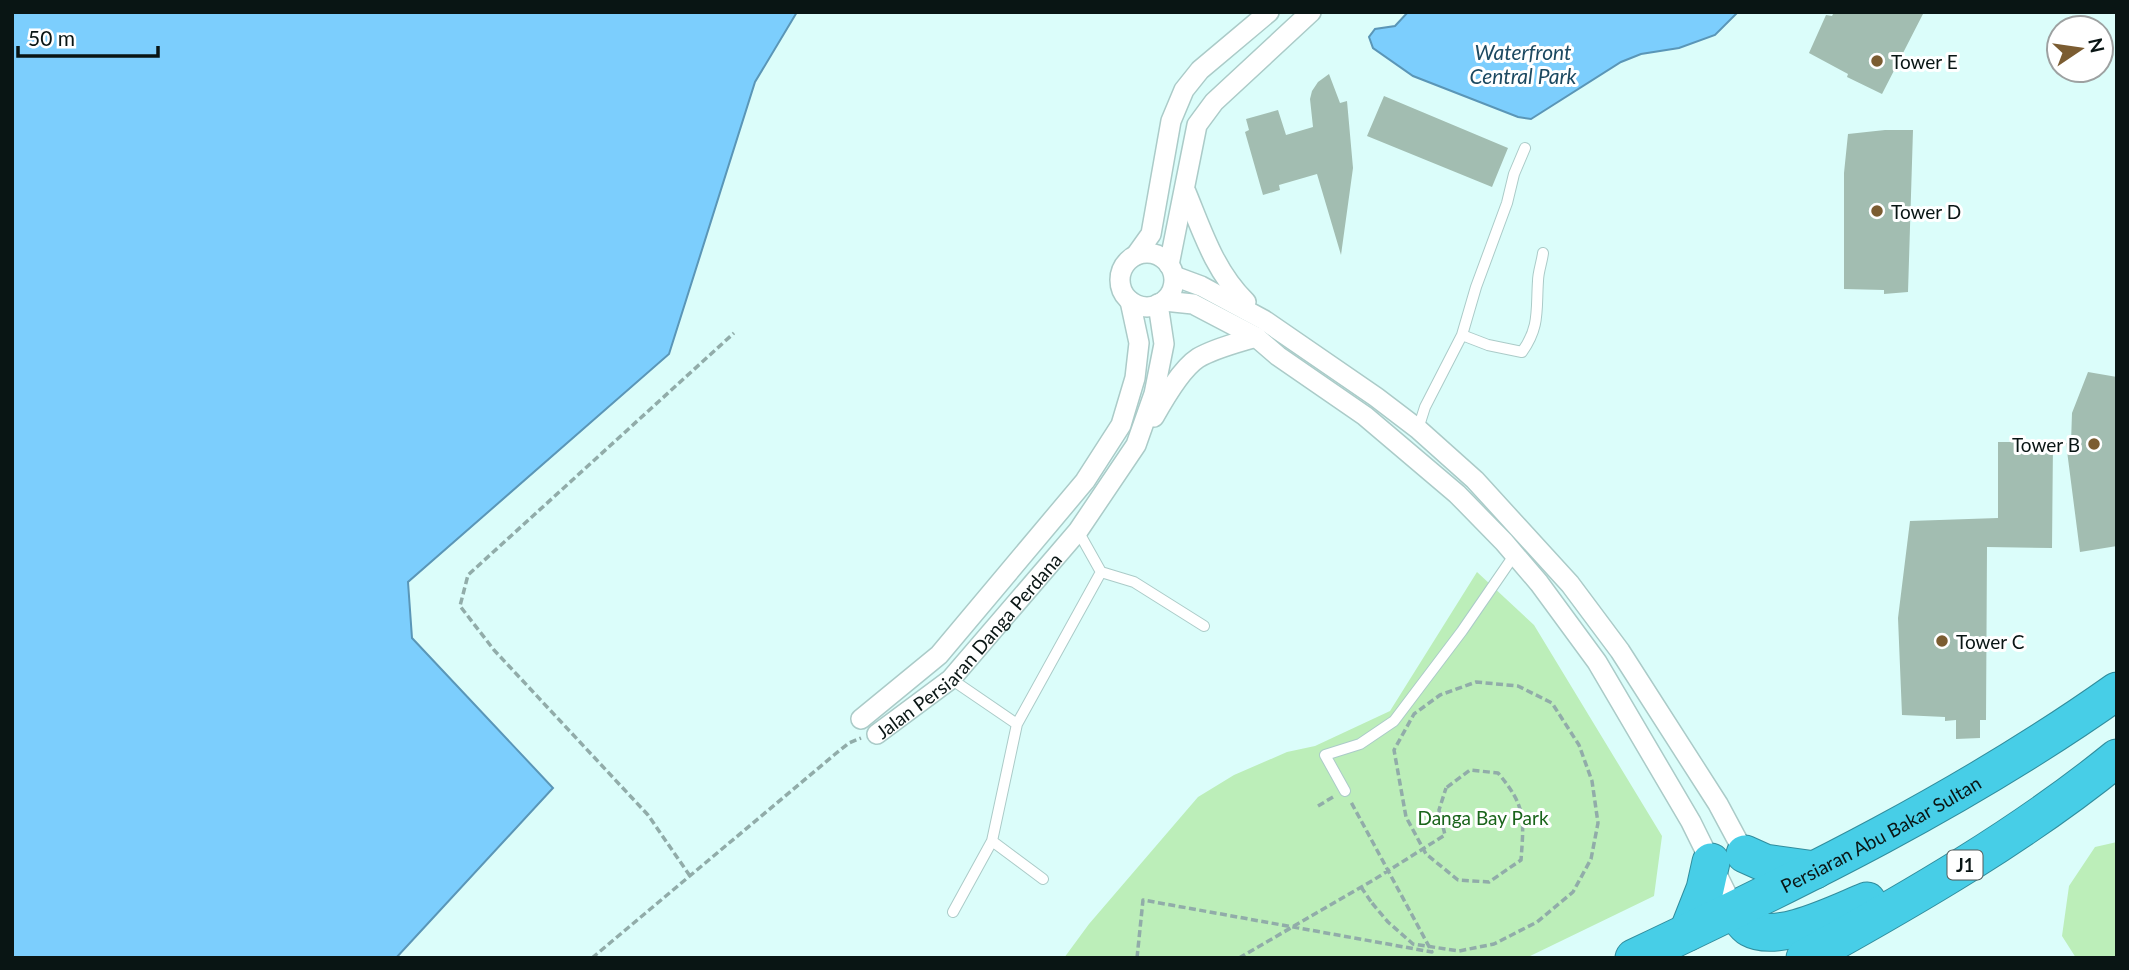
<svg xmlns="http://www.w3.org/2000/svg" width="2129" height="970" viewBox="0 0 2129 970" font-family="Lato,sans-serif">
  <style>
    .green { fill: #bceeb9 }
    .water { fill: #7ccefd; stroke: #5a96b7; stroke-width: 2 }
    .building { fill: #a2bdb1 }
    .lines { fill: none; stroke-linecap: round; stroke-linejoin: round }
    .lane-casing { stroke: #abcbc8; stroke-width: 12 }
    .street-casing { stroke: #abcbc8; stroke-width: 22 }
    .highway-casing { stroke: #318d9d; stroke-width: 39 }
    .path { stroke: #91aca9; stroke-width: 3.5; stroke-dasharray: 7 3.5; stroke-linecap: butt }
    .lane { stroke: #fff; stroke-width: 10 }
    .street { stroke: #fff; stroke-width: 19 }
    .highway { stroke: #47cee7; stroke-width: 37 }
    .path-bridge { stroke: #91aca9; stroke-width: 3.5; stroke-dasharray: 7 3.5; stroke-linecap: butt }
    .poi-dot { fill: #7b5c31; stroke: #fff; stroke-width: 2.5 }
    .labels { text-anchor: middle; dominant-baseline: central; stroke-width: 6; stroke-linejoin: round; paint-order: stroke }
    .shield { fill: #fff; stroke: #535b5a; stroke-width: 2 }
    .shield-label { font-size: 18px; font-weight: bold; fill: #091514 }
    .poi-label { font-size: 19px; fill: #091514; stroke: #fff; text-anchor: start }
    .street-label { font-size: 19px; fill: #091514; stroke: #fff }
    .park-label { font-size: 19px; fill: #1a641b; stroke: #fff }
    .water-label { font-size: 21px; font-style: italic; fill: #1c4961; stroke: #fff }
  </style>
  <rect width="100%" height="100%" fill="#dbfdfa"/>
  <path class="green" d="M1477 572 1534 625 1662 836 1654 896 1526 958H1064L1089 924 1198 797 1234 775 1287 752 1315 746 1390 711Z
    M2117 842V958H2076L2062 936 2069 886 2095 847Z"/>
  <path class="water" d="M12 12H797L755 82 669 354 408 582 412 638 553 788 396 958H12Z
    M1408 12H1738L1715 35 1679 48 1641 54 1621 62 1531 119 1518 117 1413 76 1373 48 1369 37 1375 29 1395 26Z"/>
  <path class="building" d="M1834 12H1924L1882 94 1847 77 1848 74 1809 53 1826 15 1832 16Z
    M1329 74 1340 103 1347 101 1353 168 1341 255 1317 174 1279 185 1280 190 1263 195 1245 132 1249 130 1246 119 1278 110 1286 135 1313 127 1310 99 1312 91 1318 82Z
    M1384 96 1508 148 1492 187 1367 136Z
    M1885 130H1913L1908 292 1884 294V290L1844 289V173L1848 134Z
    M2088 372 2117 377V546L2080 552 2066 443H2071L2072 413Z
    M1998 442H2053L2052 548 1987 547 1986 720H1980V738L1956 739V720L1945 721V717L1902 715 1898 618 1910 521 1998 518Z"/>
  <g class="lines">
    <g class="lane-casing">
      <path id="lane" d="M1462 335 1488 345 1522 352C1540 327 1536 310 1538 281 1538 272 1542 262 1543 253
        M1418 429 1425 407 1462 335 1476 287 1507 203 1514 174 1525 148
        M1078 531 1101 572 1134 582 1204 626
        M951 679 1017 724 1101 572
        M1345 791 1325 755 1360 744 1394 721 1462 631 1515 554
        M992 841 1043 879
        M953 912 992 841 1017 724"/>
    </g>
    <g class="street-casing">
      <g id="street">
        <path d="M1186 192C1202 231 1215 272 1246 302"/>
        <circle cx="1147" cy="280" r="27"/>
        <path d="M1136 255 1151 234 1171 121 1184 90 1200 70 1269 12"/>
        <path d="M1169 265 1197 125 1214 102 1311 12"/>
        <path d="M1174 276 1201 286 1264 320 1376 397 1418 429 1475 480 1570 584 1620 651 1718 804 1748 860"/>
        <path d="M1164 301 1193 304 1256 337 1278 356 1365 416 1457 494 1504 542 1539 583 1597 662 1691 822 1735 911"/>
        <path d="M1154 417C1164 399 1181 369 1198 358 1215 348 1237 343 1256 337"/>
        <path d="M861 719 939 655 1085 481 1121 425 1135 378 1139 343 1130 301"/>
        <path id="s1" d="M877 734 951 679 1078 531 1136 445 1154 394 1164 344 1158 304"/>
      </g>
    </g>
    <g class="highway-casing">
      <g id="highway">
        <path d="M1745 854 1765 863 1815 870"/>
        <path d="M1735 911C1739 915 1744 925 1750 928 1778 944 1839 912 1867 901"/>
        <path d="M1688 932 1705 889 1711 862"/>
        <path id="s2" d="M1634 958C1801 879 1966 798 2117 691"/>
        <path d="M1805 958C1913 898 2021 836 2117 758"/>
      </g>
    </g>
    <path class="path" d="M1318 806 1333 797
      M690 876 648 815 494 650 460 606 468 575 734 333
      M1361 887 1372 903
      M592 958 834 755 849 743 861 738
      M1137 958 1143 900 1432 952 1351 802
      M1239 958 1375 879 1445 835 1439 810 1446 788"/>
    <use href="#lane" class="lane"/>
    <use href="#street" class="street"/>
    <use href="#highway" class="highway"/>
    <path class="path-bridge" d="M1372 903 1388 922 1413 944 1459 951 1494 944 1537 922 1573 892 1591 859 1598 823 1592 781 1579 745 1552 703 1518 686 1476 682 1440 695 1414 714 1394 750 1406 817 1426 854 1458 880 1489 882 1521 860C1524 819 1526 806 1498 773L1470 770 1446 788"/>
  </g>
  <g class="poi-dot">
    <circle cx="1877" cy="61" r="7"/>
    <circle cx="1877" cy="211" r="7"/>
    <circle cx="2094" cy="444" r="7"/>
    <circle cx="1942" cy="641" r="7"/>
  </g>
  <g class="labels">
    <rect class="shield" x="1947.5" y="850.5" width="35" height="29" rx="5"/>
    <g class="shield-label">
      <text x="1965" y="865">J1</text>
    </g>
    <g class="poi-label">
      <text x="1891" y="61">Tower E</text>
      <text x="1891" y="211">Tower D</text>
      <text x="2080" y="444" text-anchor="end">Tower B</text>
      <text x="1956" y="641">Tower C</text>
    </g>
    <g class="street-label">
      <text stroke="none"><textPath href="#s1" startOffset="128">Jalan Persiaran Danga Perdana</textPath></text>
      <text stroke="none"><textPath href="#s2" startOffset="276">Persiaran Abu Bakar Sultan</textPath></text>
    </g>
    <g class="park-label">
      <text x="1483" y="817">Danga Bay Park</text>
    </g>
    <g class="water-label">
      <text x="1523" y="51">Waterfront<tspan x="1523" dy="24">Central Park</tspan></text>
    </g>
  </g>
  <rect width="2129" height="970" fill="none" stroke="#091514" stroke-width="28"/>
  <g transform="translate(2080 49) rotate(77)"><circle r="33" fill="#ffffff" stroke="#9da1a1" stroke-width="2"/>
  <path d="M0-5L12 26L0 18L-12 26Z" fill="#7b5c31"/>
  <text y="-10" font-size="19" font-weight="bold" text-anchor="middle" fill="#091514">N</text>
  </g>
  <path d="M18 46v10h140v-10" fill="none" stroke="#091514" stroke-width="3.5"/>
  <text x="28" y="46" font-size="21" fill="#091514" stroke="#ffffff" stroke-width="5" paint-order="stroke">50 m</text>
</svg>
